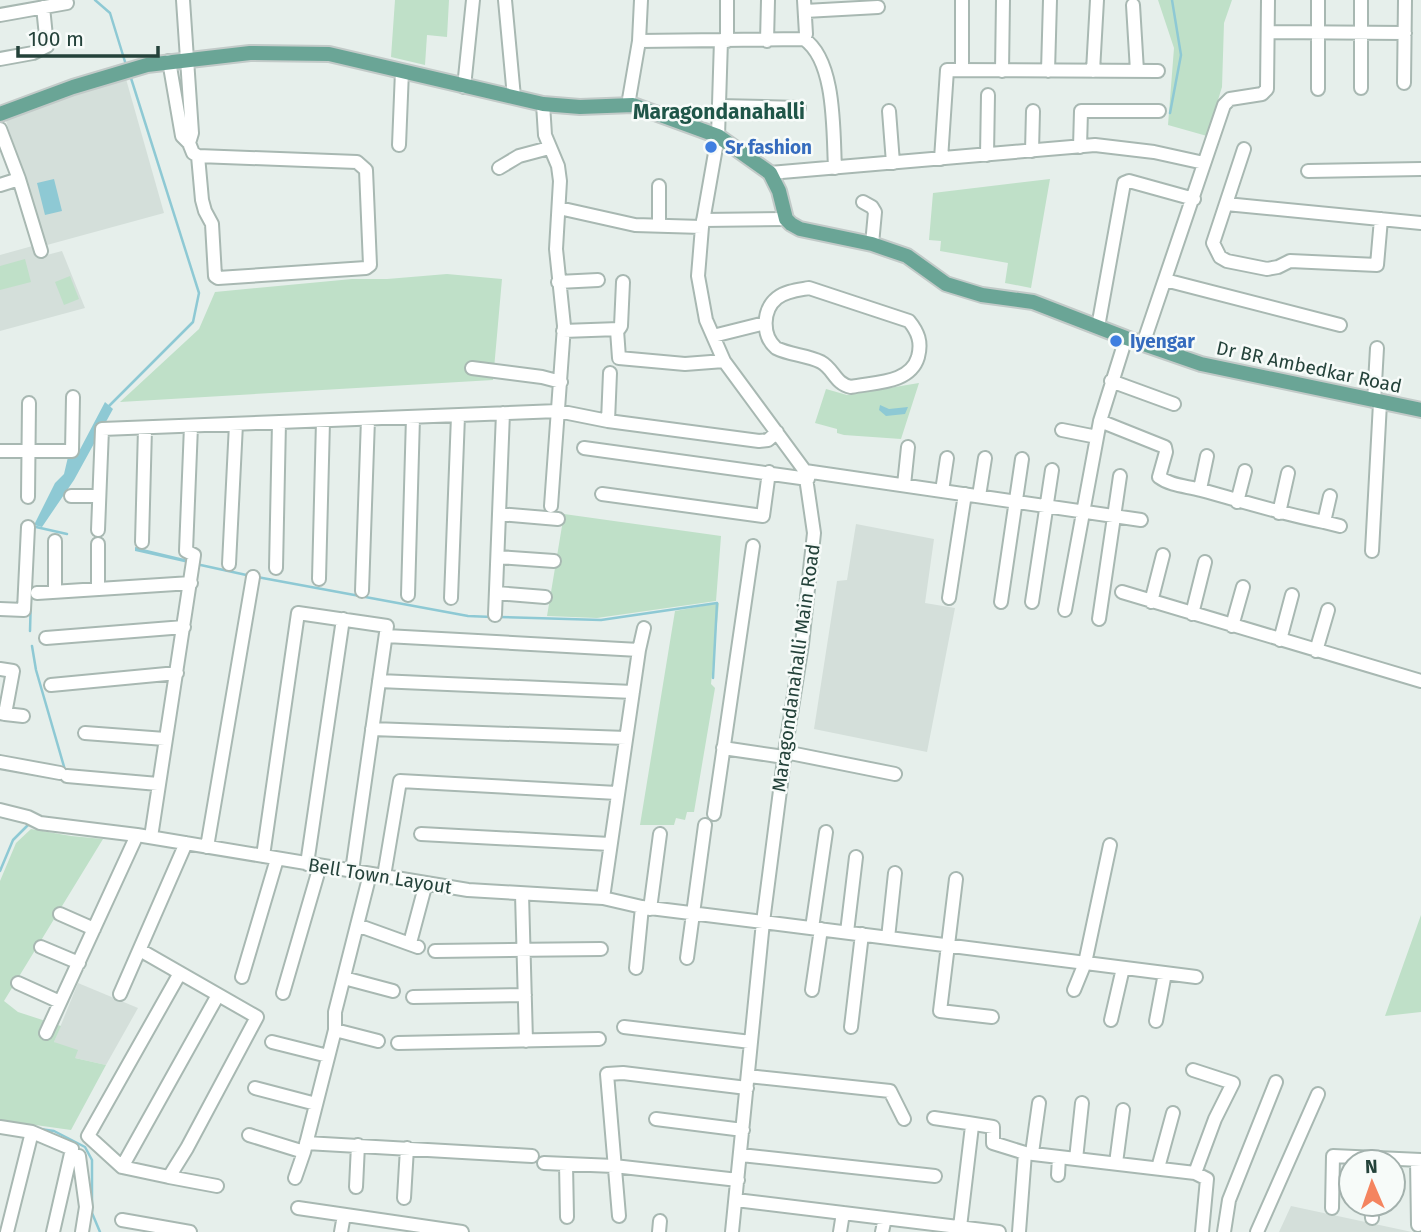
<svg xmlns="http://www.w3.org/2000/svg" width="1421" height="1232" viewBox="0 0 1421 1232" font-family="'Fira Sans',sans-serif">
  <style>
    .built { fill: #d4dfda }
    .green { fill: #bfe0c8 }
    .water { fill: #8ec9d4 }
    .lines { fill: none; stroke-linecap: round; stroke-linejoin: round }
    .stream { stroke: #8ec9d4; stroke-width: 2.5 }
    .minor-casing { stroke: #a8b8b2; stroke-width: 16 }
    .major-casing { stroke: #c2cac8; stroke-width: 18 }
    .minor { stroke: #fff; stroke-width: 12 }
    .major { stroke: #6aa596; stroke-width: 14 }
    .shop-dot { fill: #3f7fe0; stroke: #f7fbf9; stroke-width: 2.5 }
    .labels { text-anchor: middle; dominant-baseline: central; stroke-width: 5; stroke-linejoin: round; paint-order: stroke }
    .shop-label { font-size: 19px; font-weight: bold; fill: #366cbe; stroke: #f7fbf9; text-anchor: start }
    .street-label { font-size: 19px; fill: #24423a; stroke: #f7fbf9 }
    .neighbourhood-label { font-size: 21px; font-weight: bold; fill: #1f5548; stroke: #f7fbf9 }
  </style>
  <rect width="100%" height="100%" fill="#e6efeb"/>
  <path class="built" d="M126 79 164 213 47 245 5 118 102 85Z
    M36 245 39 257 62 251 85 308 0 331V255Z
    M856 524 934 539 925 603 955 608 927 752 814 729 837 581 847 580Z
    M78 983 138 1008 106 1065 75 1058 54 1042Z
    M1291 1206 1412 1232H1279Z"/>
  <path class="green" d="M395 0H449L447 37 427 35 425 65 391 57Z
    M1158 0H1232L1224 23 1222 87 1207 136 1168 125 1174 48Z
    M1050 179 1031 288 1005 283 1008 263 940 251 941 241 929 240 933 193Z
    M25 259 31 282 0 290V266Z
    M447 274 502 279 493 380 120 402 199 329 215 292 352 279H387Z
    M70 276 79 299 64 305 55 282Z
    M919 383 901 439 844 435 837 433V429L815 423 826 389 847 395Z
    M564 514 721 536 716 601 597 618 547 616Z
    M719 603 711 684 715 688 694 812H687L685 820 676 818 674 825H640L675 611Z
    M31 829 71 836 103 839 4 1001 18 1012 61 1026 54 1042 78 1050 75 1058 106 1065 71 1130 0 1120V881L16 843Z
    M1421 915V1012L1385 1016Z"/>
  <path class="water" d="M54 179 62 211 45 215 37 183Z
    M105 402 113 409 74 480 42 527 34 525 55 483 64 474 68 457H76Z
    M880 405 889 409 908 407 905 414 886 416 879 410Z
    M135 547 189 560 188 563 135 551Z"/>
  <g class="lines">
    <path class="stream" d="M95 0 110 13 126 65
      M1170 113 1181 55 1172 0
      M108 407 193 322 199 293 130 75
      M36 527 67 534
      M196 564 251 576
      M257 577 468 616 492 617
      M499 617 601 620 717 603 713 678
      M30 631 31 596
      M32 646 36 670 65 770
      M0 871 13 840 29 824
      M40 1129 54 1131 85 1147 92 1160V1213L100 1232"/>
    <g class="minor-casing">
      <path id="minor" d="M183 0 192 133 189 143
        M505 0 514 97
        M1133 5 1137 71
        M805 11 878 7
        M0 15 67 3
        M1268 32 1405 33
        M804 39C836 61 833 132 835 168
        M721 40 718 136 702 227 698 276 706 320 724 361 805 471 814 533 802 644 785 752 763 922 732 1232
        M639 41 804 39 806 34 804 0
        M727 41V0
        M767 41 768 0
        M0 59 33 53 47 46 43 7
        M169 61 182 136 189 143 193 153 198 156 202 200 205 211 212 224 215 276 218 278 366 268 370 265 366 170 357 162 198 156
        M962 70V0
        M1002 71 1003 0
        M1048 71 1050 0
        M1093 71 1097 0
        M1404 83 1405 0
        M464 87 473 0
        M1361 88V0
        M1318 89V0
        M543 104 545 135 558 166 560 181 556 249 564 326 551 506
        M628 105 639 41 641 0
        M719 106 799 108
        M889 111 893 163
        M0 129 19 179 0 185
        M399 145 402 71
        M1080 147 1081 111H1159
        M1244 149 1213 243 1220 257 1227 261 1267 269 1278 267 1290 261 1377 265 1381 219
        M1032 151 1033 111
        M987 155 988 95
        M941 159 947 70 1158 71
        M499 168 519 156 549 148
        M1308 171 1421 169
        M770 173 1095 145 1154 152 1204 163
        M19 179 41 251
        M659 186V226
        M863 202 872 207 875 212 872 244
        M1226 204 1421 223
        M559 208 635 225 702 227
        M703 220 786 219
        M1165 280 1340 325
        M558 282 598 280
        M809 288 909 321C918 332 922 342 918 357 910 384 874 382 851 387 835 384 834 369 821 362 807 355 790 355 776 348 762 336 762 310 777 298 786 291 798 290 809 288Z
        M1098 327 1124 183 1129 181 1194 199
        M617 330 619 358 685 364 724 361
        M563 331 619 329 621 326 623 282
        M713 336 765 323
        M1143 344 1224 105 1230 99 1262 94 1267 89 1268 0
        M472 368 542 377 561 382
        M1111 381 1174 404
        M1374 401 1377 348
        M608 421 610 373
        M1100 421 1165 447 1166 452 1159 477C1171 486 1187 486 1201 490 1242 501 1282 514 1324 522L1330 496
        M1062 430 1097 437
        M584 448 808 479
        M0 451H72L73 397
        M805 471 1141 520
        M904 485 908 447
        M1200 489 1207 456
        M942 491 947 458
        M602 494 763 516 769 472
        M71 496H99
        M979 496 985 458
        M28 497 29 403
        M1237 502 1245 471
        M1279 513 1288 473
        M499 514 558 519
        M1324 522 1340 526
        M98 530 102 429 558 411 608 421 759 441 768 440 777 432
        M55 541V592
        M142 542 145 428
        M98 544V589
        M1372 551 1380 403
        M498 557 554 561
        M229 564 236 424
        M276 568 279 422
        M319 579 323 421
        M362 591 368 419
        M1122 592 1421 681
        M37 593 191 583
        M496 593 545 597
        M408 595 413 417
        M451 598 458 416
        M949 598 965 494
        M1001 602 1022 459
        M1032 602 1052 470
        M1151 602 1163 555
        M0 609 24 610 28 527
        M1065 610 1100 421 1126 338
        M1192 614 1205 562
        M495 615 503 413
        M1099 619 1120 476
        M1232 626 1243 587
        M386 636 639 650 603 898
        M46 638 184 627
        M1280 640 1292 595
        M639 650 644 628
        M1316 651 1328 610
        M0 669 13 671 5 714 0 713
        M379 681 633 692
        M51 685 177 673
        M5 714 23 716
        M372 729 626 738
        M85 733 165 739
        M723 748 784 757
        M785 752 895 774
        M0 762 60 773
        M67 776 158 784
        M0 810 28 817 40 823 137 835 468 890 603 898 642 907 763 922 1196 977
        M714 814 753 546
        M421 834 610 844
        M151 837 194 555 186 551 191 426
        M207 847 253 577
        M263 856 298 613 387 626 352 871
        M307 864 343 619
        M384 876 400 781 617 793
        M956 879 940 1011 992 1017
        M522 894 526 1041
        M650 909 660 834
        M60 914 94 929
        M357 925 418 947
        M812 928 826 832
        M847 932 856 857
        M888 938 895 873
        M410 943 426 883
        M41 947 79 963
        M140 950 257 1017 187 1148 169 1177 122 1167 88 1136 180 973
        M435 951 601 949
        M687 958 705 825
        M636 968 642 907
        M242 977 277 859
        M344 978 393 991
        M18 983 60 1002
        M812 990 821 929
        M1074 990 1085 963 1110 845
        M283 993 320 866
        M120 994 186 843
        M413 997 525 995
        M1111 1020 1123 968
        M1156 1021 1165 973
        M624 1027 751 1042
        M851 1027 862 934
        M335 1030 378 1041
        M46 1033 137 835
        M272 1042 328 1056
        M398 1043 599 1039
        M1193 1070 1233 1083 1215 1119 1195 1173
        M748 1076 890 1091 904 1119
        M255 1088 316 1104
        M934 1118 968 1123 972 1126 960 1227
        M656 1119 743 1130
        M968 1123 993 1127V1143L1025 1153 1195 1173 1207 1179 1202 1232
        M0 1127 32 1132 72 1149 53 1232
        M249 1135 304 1152
        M306 1143 532 1156
        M1032 1153 1039 1103
        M741 1155 935 1176
        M79 1156 86 1207 82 1232
        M1076 1159 1082 1103
        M1417 1160 1418 1225
        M544 1163 614 1166 738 1180
        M1116 1163 1123 1110
        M566 1164 567 1217
        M122 1167 218 995
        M1158 1168 1173 1113
        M1058 1175 1059 1157
        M169 1177 217 1186
        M295 1178 304 1152 335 1030V1012L370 874
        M356 1187 358 1145
        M404 1198 407 1148
        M736 1200 999 1232
        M1371 1204 1372 1218
        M298 1208 462 1232
        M1332 1208 1333 1156 1421 1160
        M619 1216 607 1074 623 1073 747 1088
        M122 1220 190 1232
        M7 1232 32 1132
        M341 1232 344 1215
        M659 1232 660 1221
        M840 1232 843 1213
        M882 1232 885 1218
        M1019 1232 1025 1153
        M1224 1232 1229 1200 1276 1082
        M1257 1232 1318 1094"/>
    </g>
    <g class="major-casing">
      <path id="major" d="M0 114 73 87 147 65 250 53 329 54 543 104 580 107 633 105 718 136 770 173 779 191 786 219 791 224 800 229 872 244 907 256 946 284 982 295 1033 302 1126 338 1201 364 1421 410"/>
    </g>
    <use href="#minor" class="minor"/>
    <use href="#major" class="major"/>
  </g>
  <g class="shop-dot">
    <circle cx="711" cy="147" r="7"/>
    <circle cx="1116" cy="341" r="7"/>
  </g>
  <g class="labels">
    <g class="shop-label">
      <text x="725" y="147">Sr fashion</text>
      <text x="1130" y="341">Iyengar</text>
    </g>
    <g class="street-label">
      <text transform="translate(1309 367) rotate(12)">Dr BR Ambedkar Road</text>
      <text transform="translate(796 668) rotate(-82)">Maragondanahalli Main Road</text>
      <text transform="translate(380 876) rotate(9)">Bell Town Layout</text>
    </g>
    <g class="neighbourhood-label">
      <text x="719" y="112">Maragondanahalli</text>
    </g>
  </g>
  <g transform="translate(1372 1183) rotate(358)"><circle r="33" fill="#f7fbf9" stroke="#a3b1ad" stroke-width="2"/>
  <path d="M0-5L12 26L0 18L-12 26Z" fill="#f4845f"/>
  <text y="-10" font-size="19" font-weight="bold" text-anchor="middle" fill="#24423a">N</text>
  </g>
  <path d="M18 46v10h140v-10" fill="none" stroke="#24423a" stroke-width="3.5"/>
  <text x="28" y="46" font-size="21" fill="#24423a" stroke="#f7fbf9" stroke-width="5" paint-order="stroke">100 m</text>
</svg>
